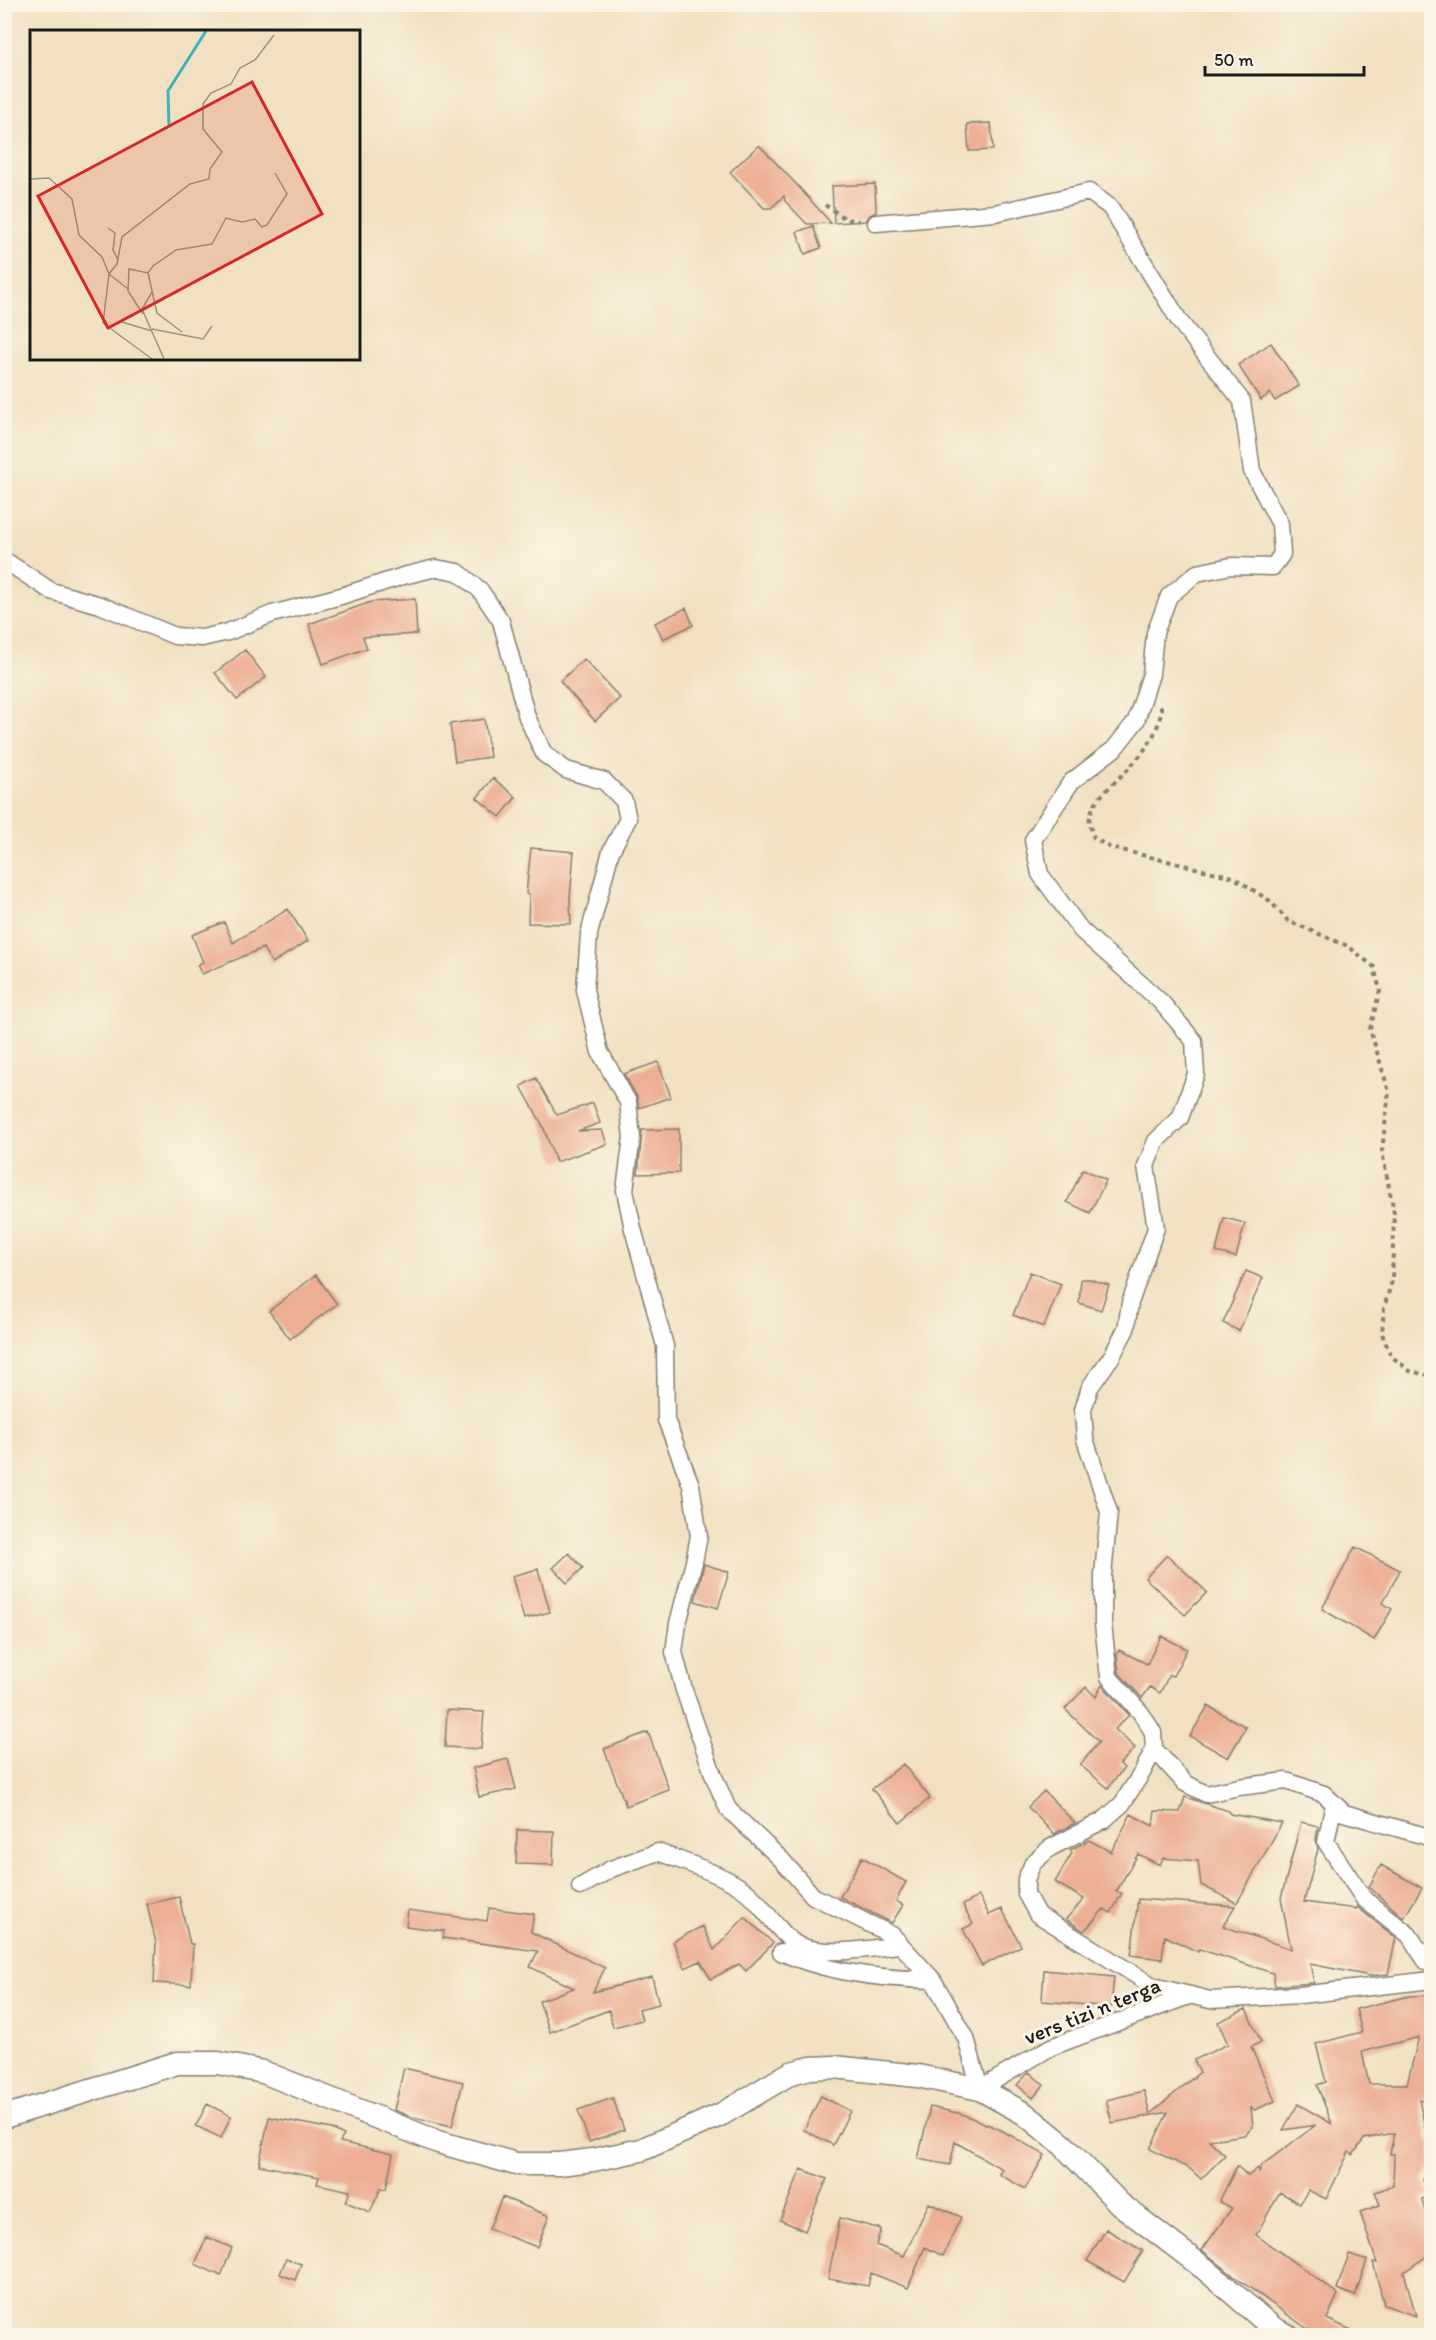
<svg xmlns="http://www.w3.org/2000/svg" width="1436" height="2340" viewBox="0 0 1436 2340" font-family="Itim,sans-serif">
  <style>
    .building { fill: #ecaf94; fill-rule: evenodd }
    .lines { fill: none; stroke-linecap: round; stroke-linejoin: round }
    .minor-casing { stroke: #867e6f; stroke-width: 19 }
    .secondary-casing { stroke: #867e6f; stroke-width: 25 }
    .path { stroke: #867e6f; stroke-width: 4; stroke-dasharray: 4.5 4.5; stroke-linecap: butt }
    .minor { stroke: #fff; stroke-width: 16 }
    .secondary { stroke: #fff; stroke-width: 22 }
    .labels { text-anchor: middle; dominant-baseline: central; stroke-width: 6; stroke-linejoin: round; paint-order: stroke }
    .street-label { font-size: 22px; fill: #1c1c1c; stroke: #fcf5e5 }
    .inset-river { fill: none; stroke: #41b2ba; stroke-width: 3 }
    .inset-road { fill: none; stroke: #9c9280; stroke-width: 1.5 }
    .view { fill: #d62828; fill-opacity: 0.15; stroke: #d62828; stroke-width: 3 }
    .inset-edge { fill: none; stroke: #1c1c1c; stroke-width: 3 }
  </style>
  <rect width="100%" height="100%" fill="#fcf5e5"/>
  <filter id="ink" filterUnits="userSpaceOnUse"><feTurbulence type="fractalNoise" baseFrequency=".0167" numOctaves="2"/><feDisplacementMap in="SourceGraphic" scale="12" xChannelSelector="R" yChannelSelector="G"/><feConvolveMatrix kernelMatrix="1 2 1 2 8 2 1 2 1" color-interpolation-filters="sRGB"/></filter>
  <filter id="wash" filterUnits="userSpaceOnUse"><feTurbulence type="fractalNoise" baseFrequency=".008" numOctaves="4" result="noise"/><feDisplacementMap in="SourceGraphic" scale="24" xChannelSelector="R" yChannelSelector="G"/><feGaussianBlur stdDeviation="1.35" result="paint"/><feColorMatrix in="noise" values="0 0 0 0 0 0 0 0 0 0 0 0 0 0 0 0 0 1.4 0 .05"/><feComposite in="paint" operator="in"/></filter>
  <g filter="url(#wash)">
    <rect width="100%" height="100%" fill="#f1e1c2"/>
    <g id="blocks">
      <path class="building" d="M991 123 993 150 969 151 967 124Z
        M759 145 796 184 831 223 807 224 785 201 784 196 771 208H764L730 172Z
        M875 184 876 212 870 215 866 221 834 223 832 186Z
        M813 226 821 248 805 254 797 232Z
        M1271 343 1299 386 1275 401 1270 393 1261 400 1238 365Z
        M415 599 417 634 363 637 367 648 323 664 309 624 371 602Z
        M686 608 693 625 663 639 655 623Z
        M245 650 266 677 237 700 215 673Z
        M584 659 620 698 595 721 560 681Z
        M484 719 490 757 455 762 450 724Z
        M493 778 516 797 500 817 477 798Z
        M531 848 574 852 570 898 571 924 528 923 529 894H526Z
        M288 909 308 941 272 963 263 948 202 974 197 965 203 962 192 935 224 922 233 943Z
        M658 1062 671 1097 639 1108 637 1097 624 1074Z
        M536 1078 557 1115 593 1103 600 1123 578 1131 602 1130 607 1144 556 1162 543 1126 521 1086Z
        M679 1129V1173L638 1174 642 1130Z
        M1083 1169 1106 1180 1090 1213 1067 1202Z
        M1224 1218 1245 1223 1236 1257 1216 1252Z
        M1246 1271 1263 1278 1239 1331 1223 1323Z
        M1030 1272 1061 1284 1044 1327 1013 1315Z
        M316 1275 337 1304 290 1339 269 1311Z
        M1081 1279H1089L1109 1285 1101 1310 1079 1303Z
        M1355 1547 1400 1570 1383 1603 1392 1609 1374 1640 1322 1609Z
        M569 1553 583 1568 567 1583 553 1568Z
        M1167 1555 1207 1592 1185 1615 1145 1578Z
        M704 1564 729 1572 718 1608 695 1601Z
        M538 1569 550 1612 524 1619 512 1576Z
        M1161 1636 1187 1649 1173 1676 1169 1675 1160 1693 1150 1687 1142 1698 1119 1673 1117 1654 1119 1650 1147 1664Z
        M1102 1685 1129 1715 1115 1729 1135 1748 1120 1764 1124 1768 1108 1788 1080 1765 1099 1742 1065 1709 1086 1687 1096 1697Z
        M1208 1706 1246 1727 1228 1758 1190 1736Z
        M447 1710 484 1712 481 1749 445 1747Z
        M648 1732 669 1790 626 1806 604 1749Z
        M508 1759 516 1789 479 1797 473 1768Z
        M903 1764 930 1798 900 1823 872 1789Z
        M1044 1791 1075 1823 1054 1834 1028 1807Z
        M1185 1797 1229 1811 1230 1814 1282 1823 1237 1903 1201 1885 1198 1861 1163 1858 1160 1865 1138 1854 1116 1892 1122 1893 1111 1913 1104 1909 1084 1931 1066 1919 1084 1899 1055 1882 1072 1853 1070 1850 1089 1840 1111 1852 1131 1814 1153 1826 1155 1811 1180 1812Z
        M1301 1822 1318 1826 1316 1840 1318 1849 1304 1902 1356 1909 1357 1907 1396 1938 1388 1974 1370 1976 1310 1964 1314 1983 1275 1986 1273 1973 1199 1949 1198 1952 1165 1936 1162 1959 1131 1955 1138 1899 1235 1906 1223 1926 1291 1949 1281 1898Z
        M517 1830 554 1831 553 1865 516 1864Z
        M862 1857 906 1882 896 1901 903 1905 892 1923 840 1897Z
        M1381 1865 1422 1888 1404 1918 1369 1887Z
        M979 1896 989 1915 1002 1909 1021 1946 982 1966 963 1929 973 1924 963 1905Z
        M179 1897 190 1944H193L191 1985 154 1983 156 1943 147 1904Z
        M489 1908 534 1914 531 1932 605 1968 593 1992 652 1977 659 2004 639 2009 642 2020 613 2027 609 2010 550 2032 539 2001 574 1988 530 1967 538 1951 443 1938 444 1931 406 1926 408 1910 487 1921Z
        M745 1917 773 1943 746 1971 739 1964 711 1979 700 1961 685 1968 673 1941 703 1926 714 1950Z
        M1044 1970 1114 1977 1111 2007 1042 2001Z
        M1431 1995V2102L1419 2099 1428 2142 1431 2144V2165L1423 2180 1430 2195 1422 2199 1431 2237V2253L1404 2272 1416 2316 1384 2305 1373 2262 1377 2263 1360 2212 1380 2205 1375 2192 1393 2186 1394 2154H1390L1394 2133 1364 2139 1353 2155 1349 2152 1326 2199 1308 2190 1300 2204 1280 2192 1256 2235 1338 2294 1327 2319 1365 2336H1318L1308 2331 1309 2330 1235 2277 1202 2250 1232 2208 1219 2202 1237 2166 1248 2176 1258 2168 1259 2172 1262 2165 1316 2125 1283 2130 1298 2104 1332 2124 1317 2085 1326 2082 1316 2044 1362 2032 1356 2009 1409 1996ZM1419 2037 1407 2084H1369L1362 2052Z
        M1246 2009 1261 2042 1251 2047 1275 2101 1255 2110 1251 2108 1253 2127 1245 2135 1209 2140 1225 2155 1201 2179 1190 2169 1150 2149 1168 2112 1112 2123 1106 2100 1144 2091 1150 2114 1200 2072 1194 2060 1228 2044 1218 2022Z
        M404 2068 463 2082 452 2126 409 2116 394 2110Z
        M1029 2072 1044 2085 1033 2098 1017 2085Z
        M821 2096 850 2111 833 2145 804 2130Z
        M613 2098 624 2130 589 2142 578 2110Z
        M207 2104 231 2116 221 2138 196 2126Z
        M930 2107 962 2114 1001 2130 1045 2155 1025 2189 999 2174 1002 2169 955 2142 950 2165 918 2159Z
        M269 2117 332 2129 344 2135 340 2142 393 2154 386 2189 381 2188 370 2212 346 2202 350 2191 317 2184 319 2177 259 2165Z
        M801 2169 827 2179 805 2231 780 2220Z
        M502 2197 549 2216 537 2247 489 2229Z
        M929 2203 961 2217 943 2256 925 2247 908 2288 871 2273 868 2286 828 2279 840 2218 881 2229 876 2245 904 2256Z
        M1106 2229 1143 2251 1124 2282 1087 2261Z
        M207 2237 232 2248 221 2276 195 2264Z
        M1349 2254 1367 2260 1355 2296 1337 2289Z
        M286 2259 301 2264 295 2280 280 2274Z"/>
    </g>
  </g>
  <g filter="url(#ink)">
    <use href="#blocks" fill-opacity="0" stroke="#867e6f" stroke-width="1.5"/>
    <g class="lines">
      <g class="minor-casing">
        <path id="minor" d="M876 223 995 213 1089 192 1110 207 1180 322 1242 401 1252 471 1280 524 1282 554 1273 567 1231 566 1197 573 1169 596 1155 633 1151 674 1136 721 1114 749 1071 782 1033 840 1040 874 1081 930 1161 1002 1194 1041 1196 1074 1180 1118 1156 1141 1146 1166 1156 1228 1130 1303 1126 1329 1112 1356 1090 1387 1083 1410 1085 1439 1109 1512 1103 1575V1624L1109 1677 1141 1713 1153 1732 1154 1749 1143 1771 1122 1804 1104 1820 1050 1848 1033 1863 1026 1879V1894L1037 1914 1153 1986 1210 2000 1300 1995 1432 1980
          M4 560 51 591 100 605 175 636 202 638 228 632 272 614 341 596 403 576 436 568 458 572 480 590 501 621 527 717 544 754 566 770 604 781 624 801 628 819 611 851 589 934 585 990 600 1052 628 1102 632 1137 625 1190 633 1229 665 1346 666 1420 691 1485 699 1536 694 1562 678 1623 674 1652 684 1690 714 1777 728 1809 781 1859 813 1896 892 1935 933 1980 966 2038 980 2089 1051 2047 1191 1995
          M1154 1749 1185 1783 1206 1794 1239 1787 1286 1781 1324 1794 1344 1813 1432 1838
          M1334 1803 1326 1842 1364 1899 1409 1935 1426 1961 1432 1962
          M580 1887 611 1869 658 1852C684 1862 729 1876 749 1894 764 1907 783 1939 800 1946 830 1957 870 1948 900 1945
          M781 1952C827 1973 881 1979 933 1980"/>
      </g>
      <g class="secondary-casing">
        <path id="secondary" d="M4 2117 177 2063H218L263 2072 438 2142 516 2164H559L593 2160 641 2150 722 2114 791 2073 810 2068 834 2067 918 2076 980 2089 1025 2114 1063 2145 1120 2204 1205 2269 1273 2328 1288 2336"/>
      </g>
      <path class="path" d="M825 205 846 219 859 221
        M1161 706C1162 734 1136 762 1117 780 1106 791 1094 800 1090 816 1088 823 1092 831 1094 838L1109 847 1233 877 1270 901 1288 921 1348 946 1374 967 1380 990 1370 1029 1389 1092 1382 1151 1394 1213 1392 1281 1384 1308 1382 1334 1391 1356 1410 1371 1432 1376"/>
      <use href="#minor" class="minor"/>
      <use href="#secondary" class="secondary"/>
    </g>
  </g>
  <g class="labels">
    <g class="street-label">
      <text transform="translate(1092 2011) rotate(-22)">vers tizi n terga</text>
    </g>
  </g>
  <g transform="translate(30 30)">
    <rect width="330" height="330" fill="#f1e1c2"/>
    <path class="inset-river" d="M139 97 138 61 176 1"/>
    <path class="inset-road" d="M0 149 19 148 42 169 49 205 72 227 79 244 73 293 122 329M78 198 85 203 83 220 88 230M118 243 127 283 152 302M98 259 79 244 87 234 92 207 160 154 179 149 180 139 192 122 173 99V74L181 63 201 54 210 38 225 30 244 5M122 262 112 279 134 329M113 284 98 261 99 239 118 243 123 236 146 220 182 214 196 188 212 192 225 189 232 197 237 195 257 164 245 143M92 292 122 301M122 299 173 309 182 296"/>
    <path class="view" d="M222 52 292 184 78 298 8 166Z"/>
    <rect width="330" height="330" class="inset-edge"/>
  </g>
  <rect width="1436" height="2340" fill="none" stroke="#fcf5e5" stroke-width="24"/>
  <path d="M1205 66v9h159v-9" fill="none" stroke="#1c1c1c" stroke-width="3"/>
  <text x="1214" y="66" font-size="18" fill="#1c1c1c" stroke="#fcf5e5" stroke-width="4.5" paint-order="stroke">50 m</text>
</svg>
